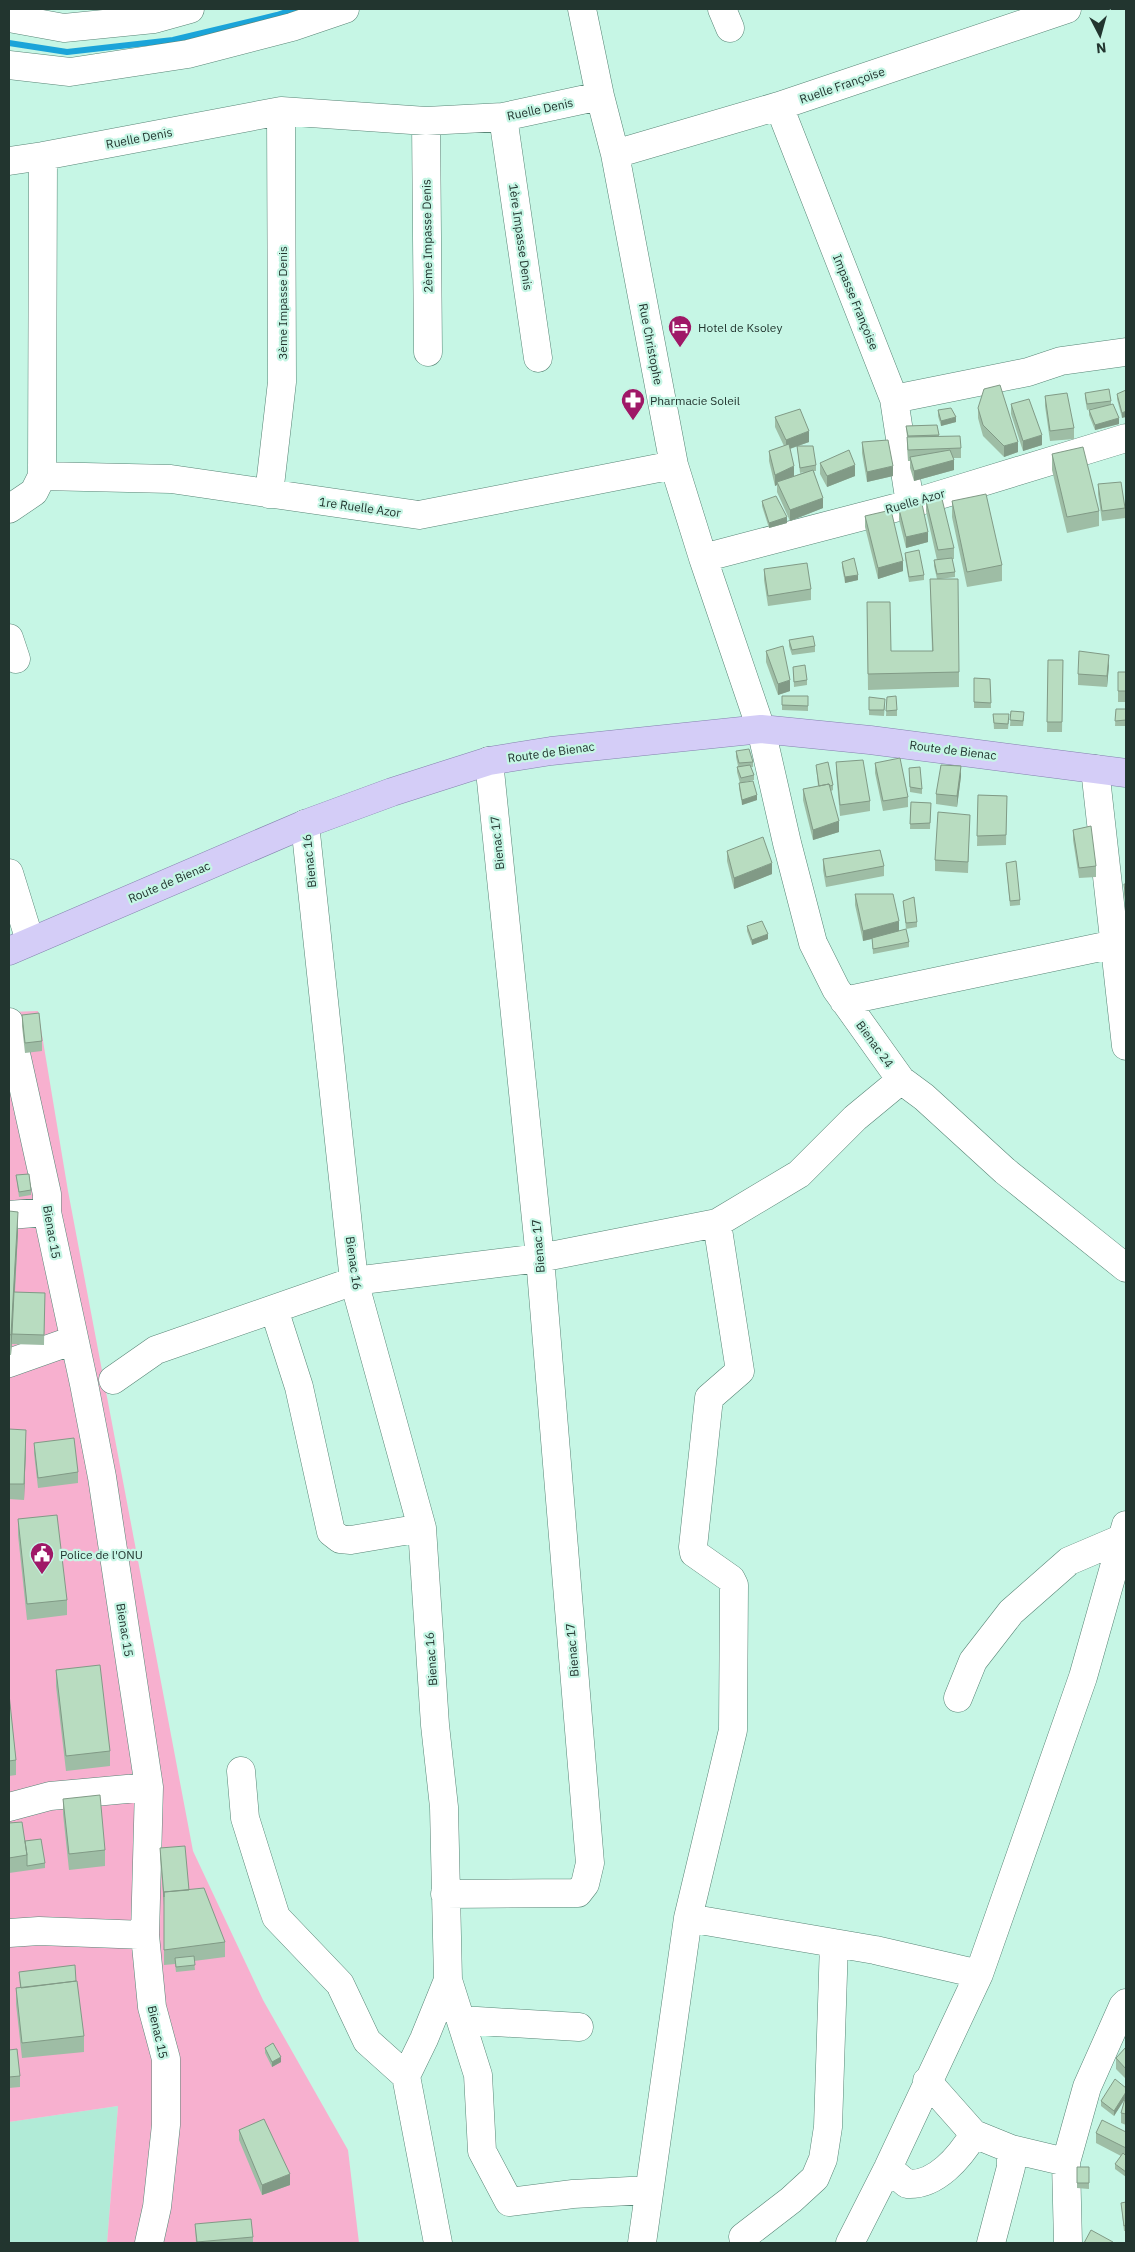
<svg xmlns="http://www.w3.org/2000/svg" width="1135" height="2252" viewBox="0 0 1135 2252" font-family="'IBM Plex Sans',sans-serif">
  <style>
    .built { fill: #b1ebd7 }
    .green { fill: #f7b0cf }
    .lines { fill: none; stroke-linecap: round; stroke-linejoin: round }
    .stream { stroke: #1ba4d9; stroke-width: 6 }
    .minor-casing { stroke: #588576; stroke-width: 29 }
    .major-casing { stroke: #8382ad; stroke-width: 29 }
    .minor { stroke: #fff; stroke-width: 28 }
    .major { stroke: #d4cdf7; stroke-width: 28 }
    .wall { fill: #9ebda5 }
    .shaded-wall { fill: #819a86 }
    .building { fill: #b8dcc0; stroke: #819a86 }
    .labels { text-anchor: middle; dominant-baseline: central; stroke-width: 4.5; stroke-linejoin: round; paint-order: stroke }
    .street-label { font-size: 12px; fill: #22352f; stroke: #c6f6e5 }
    .poi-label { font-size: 12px; fill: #22352f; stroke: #c6f6e5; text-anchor: start }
  </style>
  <rect width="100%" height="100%" fill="#c6f6e5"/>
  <path class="built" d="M118 2106 107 2243H9V2122Z"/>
  <path class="green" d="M38 1011 68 1191 193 1851 263 2000 348 2150 359 2243H107L118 2106 9 2122V1012Z"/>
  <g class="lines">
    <path class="stream" d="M9 43 67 52 173 40 277 15 295 9"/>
    <g class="minor-casing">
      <path id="minor" d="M582 9 600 96 615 154 674 465 703 558 761 729 787 843 813 943 836 989 901 1080 924 1097 1005 1171 1126 1268
        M722 9 730 28
        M9 18 64 28 154 19 190 9
        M9 65 70 72 188 54 292 27 345 9
        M779 106 894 399 910 504
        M503 117 538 358
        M426 121 428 352
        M615 154 779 106 1067 9
        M9 161 43 156
        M894 399 1028 372 1061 361 1126 352
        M42 476 171 479 419 515 674 465
        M269 494 282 382 281 111
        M9 509 34 492 42 476 43 156 281 111 426 121 503 117 600 96
        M703 558 910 504 1126 438
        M9 638 16 659
        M1095 769 1126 1046
        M305 824 354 1281 422 1528 435 1725 444 1807 448 1980 424 2039 406 2076 438 2243
        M9 873 30 941
        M844 1001 1115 944
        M9 1022 47 1194V1212L84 1384 102 1477 149 1787 145 1935 152 2007 166 2059V2125L157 2207 149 2243
        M9 1215 47 1212
        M274 1309 299 1387 331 1532 340 1539 351 1540 422 1528
        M9 1363 74 1340
        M113 1380 156 1350 354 1281 540 1258 717 1223 799 1174 855 1118 901 1080
        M958 1698 973 1661 1011 1612 1069 1561 1123 1538
        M241 1771 245 1818 276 1917 340 1984 367 2041 406 2076
        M9 1807 50 1796 149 1787
        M445 1894 578 1893 585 1884 590 1863 540 1258 489 761
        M688 1918 834 1943 828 2127 823 2159 815 2178 791 2200 743 2237
        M9 1933 39 1931 145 1935
        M834 1943 875 1950 979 1974
        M448 1980 478 2075 482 2151 509 2202 573 2194 649 2190
        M461 2020 579 2027
        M927 2081 974 2134 1011 2149 1066 2162
        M888 2168 907 2184C936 2186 960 2157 974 2134
        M642 2243 688 1918 733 1730 734 1585 731 1579 694 1553 693 1547 709 1398 740 1371 717 1223
        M850 2243 888 2168 979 1974 1083 1677 1126 1525
        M991 2243 1011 2167V2149
        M1068 2243 1066 2162 1087 2087 1123 2006 1126 2003"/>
    </g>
    <g class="major-casing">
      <path id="major" d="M9 951 305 824 392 792 489 761 551 751 761 729 870 740 1126 773"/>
    </g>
    <use href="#minor" class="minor"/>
    <use href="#major" class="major"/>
  </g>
  <path class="wall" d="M1126 390 1122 418 1117 399V394Z
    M1085 393 1111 401V404L1119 424 1095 430 1089 415V410L1095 408 1087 410 1085 398Z
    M1045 396 1074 428V439L1050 441 1045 406Z
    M1011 404 1042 445 1023 451 1011 414Z
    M978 408 1018 452 1004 457 983 436 978 418Z
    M938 410 956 422 941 426 938 416Z
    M775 417 809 442 790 449 794 476 804 472 800 473 797 446 816 465V471H814L823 508 790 521 777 492V485L775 486 769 461V451L784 446 775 427Z
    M937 425 939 436 961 448V458H953L954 470 914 481 910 468V461H908L907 447V437L906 426Z
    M862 442 893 476 867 482 862 453Z
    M1052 454 1099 511V526L1067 533 1052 470Z
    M820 463 855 476 827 487 820 474Z
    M1098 484 1125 508V518L1102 521 1098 494Z
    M762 501 787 523 769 528 762 506Z
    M926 501 954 548V559H952L955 572V577L940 579 959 672V687L868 690 867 602 891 651H932L930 579H937L934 566V560H937L926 511Z
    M952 501 1002 565V581L967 587 952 517Z
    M899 509 928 542 906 548 899 520Z
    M865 516 903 571 878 579 865 527Z
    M905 553 924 575V580L909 582 905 558Z
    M842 562 858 580 845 583 842 567Z
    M764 569 811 589V600L768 606 764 580Z
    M789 640 815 646V652L792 655 789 646Z
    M766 651 790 691 778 695 766 662Z
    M1048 660H1063L1062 732H1047Z
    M1109 665 1107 687 1078 685V674Z
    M793 667 807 680V685L794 687Z
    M1118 672H1126V702H1118Z
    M974 678 990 679 991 708H974Z
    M782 696 808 706V711L782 710Z
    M869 697 885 704 884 716 869 715Z
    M887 697 897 710V716H886Z
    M1116 709H1126V726H1115Z
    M1011 711 1024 718 1023 726H1010Z
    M993 714 1009 720 1008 729H994Z
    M736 751 753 762V767H751L754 775V780L745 782 757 800 742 805 739 788V783H740L737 772V767L738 766 736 757Z
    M836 762 870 801V811L840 816 836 772Z
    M875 763 908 797V807L883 811 875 773Z
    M816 765 833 785V790L831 791 839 832 813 840 803 800V789L818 786Z
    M909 768 922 789V794L910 792Z
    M961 776 957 807 936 804V794Z
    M978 795 1007 796 1006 845 977 846Z
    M911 802 931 803 930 829H910Z
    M970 815 968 873 935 871V860Z
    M1073 830 1096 866V877L1079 878 1073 840Z
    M727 851 772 874 734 889 727 861Z
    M823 859 884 866V876L826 887 823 870Z
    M1006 863 1020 900V905L1010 906Z
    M1124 884H1126V912L1124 894Z
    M855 894 899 931 909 942V947L873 954 872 939 863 941 855 905Z
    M903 901 917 922V927L906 929Z
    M747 926 768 939 752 945 747 931Z
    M22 1015 42 1041V1051L25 1053 22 1026Z
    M16 1175 31 1190V1195L19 1197Z
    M9 1211 18 1232 15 1292 45 1293 44 1345 12 1344V1343L11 1355H9Z
    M9 1429 26 1445 24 1500 9 1499Z
    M34 1443 78 1472V1483L38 1488 34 1453Z
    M18 1519 67 1600V1615L27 1620 18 1535Z
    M56 1670 110 1751V1766L66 1771 56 1686Z
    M9 1694 16 1760V1775L9 1776Z
    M63 1799 105 1850V1866L69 1870 63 1814Z
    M9 1823 45 1863V1868L9 1873Z
    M160 1848 225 1942V1957L194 1961 195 1970 176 1972 175 1964 164 1965V1906L160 1858Z
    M19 1972 76 1981 84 2036V2052L22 2058 16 2004V1988H20Z
    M1126 2047V2079L1116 2069V2058Z
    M265 2048 281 2062 272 2067 265 2053Z
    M9 2050 20 2076V2087L9 2088Z
    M1126 2088V2125L1121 2123V2113L1125 2099 1114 2116 1101 2106V2101Z
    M239 2130 290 2185 262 2195 239 2140Z
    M1126 2132V2177L1115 2169V2164L1121 2156 1096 2143V2133Z
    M1077 2167H1089V2189L1077 2188Z
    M1126 2202V2231H1124L1121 2203Z
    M195 2224 253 2237V2243H196Z"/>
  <path class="shaded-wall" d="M1126 411V417L1122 418V413Z
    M956 417V422L941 426V421Z
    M1119 418V424L1095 430V425Z
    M809 431V442L786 450V440Z
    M1042 435V445L1023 451V441Z
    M1018 442V452L1004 457V446Z
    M954 460V470L914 481V471Z
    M855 465V476L827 487V476Z
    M794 466V477L777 482V485L775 486V475Z
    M893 466V476L867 482V472Z
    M823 498V508L790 521V510Z
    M787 517V523L769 528V523Z
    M928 532V542L906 548V537Z
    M903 561V571L878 579V568Z
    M858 575V580L845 583V577Z
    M1109 655V665L1107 687V676Z
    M790 680V691L778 695V684Z
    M961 766V776L957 807V796Z
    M757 795V800L742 805V800Z
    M839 821V832L813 840V830Z
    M772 863V874L734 889V878Z
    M899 921V932L863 941V931Z
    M768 934V939L752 945V940Z
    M18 1212V1232L11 1355V1335Z
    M26 1430V1445L24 1500V1484Z
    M281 2057V2062L272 2067V2062Z
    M1126 2092V2097L1114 2116V2111Z
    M290 2174V2185L262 2195V2185Z"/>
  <path class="building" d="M1000 385 1018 442 1004 446 983 425 978 408 984 389Z
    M1109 389 1111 401 1087 404 1085 393Z
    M1126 390V411L1122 413 1117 394Z
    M1067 393 1074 428 1050 431 1045 396Z
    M1029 399 1042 435 1023 441 1011 404Z
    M1113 404 1119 418 1095 425 1089 410Z
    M951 408 956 417 941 421 938 410Z
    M800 409 809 431 786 440 775 417Z
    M937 425 939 435 908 436 906 426Z
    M960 436 961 448 908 450 907 437Z
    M888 440 893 466 867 472 862 442Z
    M789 444 794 466 775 475 769 451Z
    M797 446H813L816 465 800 468Z
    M1083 447 1099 511 1067 517 1052 454Z
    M849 450 855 465 827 476 820 463Z
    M950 450 954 460 914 471 910 457Z
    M813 470 823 498 790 510 777 482Z
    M1121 482 1125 508 1102 511 1098 484Z
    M986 494 1002 565 967 572 952 501Z
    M776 496 787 517 769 523 762 501Z
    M942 499 954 548 938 550 926 501Z
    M922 504 928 532 906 537 899 509Z
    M891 510 903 561 878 568 865 516Z
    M919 550 924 575 909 577 905 553Z
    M854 558 858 575 845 577 842 562Z
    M952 558 955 572 937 574 934 560Z
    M807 563 811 589 768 596 764 569Z
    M930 579H958L959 672 868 674 867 602H890L891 651H933Z
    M813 636 815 646 792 650 789 640Z
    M783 646 790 680 778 684 766 651Z
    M1079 651 1109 655 1107 676 1078 674Z
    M1048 660H1063L1062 722H1047Z
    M805 665 807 680 794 682 793 667Z
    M1118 672H1126V691H1118Z
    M974 678 990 679 991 703 974 702Z
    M782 696H808V706L782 705Z
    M896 696 897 710 886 711 887 697Z
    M869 697 885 699 884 710H869Z
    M1116 709H1126V720L1115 721Z
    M1011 711 1024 712 1023 721 1010 720Z
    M993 714H1009L1008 724 994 723Z
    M749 749 753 762 739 763 736 751Z
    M900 758 908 797 883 801 875 763Z
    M863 760 870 801 840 805 836 762Z
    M828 762 833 785 830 786 829 784 819 786 816 765Z
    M750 765 754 775 741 778 737 767Z
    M941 765 961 766 957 796 936 794Z
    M920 767 922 789 910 787 909 768Z
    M753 781 757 795 742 800 739 783Z
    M829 784 839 821 813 830 803 789Z
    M978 795 1007 796 1006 835 977 836Z
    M911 802 931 803 930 823 910 824Z
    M938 812 970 815 968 862 935 860Z
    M1091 826 1096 866 1079 868 1073 830Z
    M763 837 772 863 734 878 727 851Z
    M880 850 884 866 826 877 823 859Z
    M1016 861 1020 900 1010 901 1006 863Z
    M1124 884H1126V901Z
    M855 894H893L899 921 863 931Z
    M914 897 917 922 906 923 903 901Z
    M762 921 768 934 752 940 747 926Z
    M906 929 909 942 873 949 872 938Z
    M39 1013 42 1041 25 1043 22 1015Z
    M29 1174 31 1190 19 1192 16 1175Z
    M9 1211 18 1212 11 1335 9 1334Z
    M14 1292 45 1293 44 1335 12 1334Z
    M9 1429 26 1430 24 1484H9Z
    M74 1438 78 1472 38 1478 34 1443Z
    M57 1515 67 1600 27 1604 18 1519Z
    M100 1665 110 1751 66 1756 56 1670Z
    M9 1694 16 1760 9 1761Z
    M100 1795 105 1850 69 1854 63 1799Z
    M22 1822 27 1855 9 1858V1823Z
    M41 1839 45 1863 27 1866V1855L25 1841Z
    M185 1846 189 1890 164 1892V1897L160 1848Z
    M204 1888 225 1942 164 1950V1892Z
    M194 1956 195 1965 176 1967 175 1958Z
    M75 1965 76 1981 21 1988 19 1972Z
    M77 1981 84 2036 22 2043 16 1988Z
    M273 2043 281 2057 272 2062 265 2048Z
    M1126 2047V2069L1116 2058Z
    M17 2049 20 2076 9 2077V2050Z
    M1115 2079 1126 2088V2092L1114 2111 1101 2101Z
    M1126 2095V2114L1121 2113Z
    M264 2119 290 2174 262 2185 239 2130Z
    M1102 2120 1126 2132V2148L1096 2133Z
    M1123 2153 1126 2156V2172L1115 2164Z
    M1077 2167H1089V2183H1077Z
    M1126 2202V2225L1124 2226 1121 2203Z
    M251 2219 253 2237 197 2242 195 2224Z
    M1091 2230 1113 2242 1112 2243H1084Z"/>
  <defs>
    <g id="hotel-pin" transform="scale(1.25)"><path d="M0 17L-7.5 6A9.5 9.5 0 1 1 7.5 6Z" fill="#9f1867" stroke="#c6f6e5"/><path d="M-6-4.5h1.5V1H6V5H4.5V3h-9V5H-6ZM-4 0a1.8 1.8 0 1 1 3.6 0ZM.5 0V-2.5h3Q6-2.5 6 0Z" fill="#fff"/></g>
    <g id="pharmacy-pin" transform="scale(1.25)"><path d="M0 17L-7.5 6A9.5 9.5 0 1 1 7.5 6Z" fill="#9f1867" stroke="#c6f6e5"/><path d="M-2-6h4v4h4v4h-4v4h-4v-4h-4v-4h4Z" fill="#fff"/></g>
    <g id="civic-pin" transform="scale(1.25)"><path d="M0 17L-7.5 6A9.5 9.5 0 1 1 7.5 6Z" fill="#9f1867" stroke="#c6f6e5"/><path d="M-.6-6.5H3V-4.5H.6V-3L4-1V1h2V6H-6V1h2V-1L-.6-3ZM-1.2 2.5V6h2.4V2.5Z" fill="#fff"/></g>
  </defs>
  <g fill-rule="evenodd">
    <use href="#hotel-pin" x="680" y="327"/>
    <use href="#pharmacy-pin" x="633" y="400"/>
    <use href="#civic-pin" x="42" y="1554"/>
  </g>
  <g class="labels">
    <g class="street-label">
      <text transform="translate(842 85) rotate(-19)">Ruelle Françoise</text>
      <text transform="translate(540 109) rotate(-12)">Ruelle Denis</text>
      <text transform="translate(139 138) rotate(-11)">Ruelle Denis</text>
      <text transform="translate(427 236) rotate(-91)">2ème Impasse Denis</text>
      <text transform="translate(521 237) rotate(82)">1ère Impasse Denis</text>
      <text transform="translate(856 302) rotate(68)">Impasse Françoise</text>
      <text transform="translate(282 303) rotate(-90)">3ème Impasse Denis</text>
      <text transform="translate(651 344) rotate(79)">Rue Christophe</text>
      <text transform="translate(915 501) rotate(-16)">Ruelle Azor</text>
      <text transform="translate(360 507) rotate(8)">1re Ruelle Azor</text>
      <text transform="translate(953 750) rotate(7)">Route de Bienac</text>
      <text transform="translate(551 752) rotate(-8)">Route de Bienac</text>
      <text transform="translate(497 843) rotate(-96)">Bienac 17</text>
      <text transform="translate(309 861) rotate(-96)">Bienac 16</text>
      <text transform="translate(169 882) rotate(-23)">Route de Bienac</text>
      <text transform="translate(875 1044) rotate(54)">Bienac 24</text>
      <text transform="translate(52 1232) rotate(80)">Bienac 15</text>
      <text transform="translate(538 1246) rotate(-95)">Bienac 17</text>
      <text transform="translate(354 1263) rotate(82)">Bienac 16</text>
      <text transform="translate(125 1630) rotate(81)">Bienac 15</text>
      <text transform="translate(572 1650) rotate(-95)">Bienac 17</text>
      <text transform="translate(431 1659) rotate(-94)">Bienac 16</text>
      <text transform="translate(158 2032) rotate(77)">Bienac 15</text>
    </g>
    <g class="poi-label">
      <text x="698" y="327">Hotel de Ksoley</text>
      <text x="650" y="400">Pharmacie Soleil</text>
      <text x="60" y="1554">Police de l'ONU</text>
    </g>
  </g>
  <rect width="1135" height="2252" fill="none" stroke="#22352f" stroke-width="20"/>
  <g transform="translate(1100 35) rotate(174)" stroke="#c6f6e5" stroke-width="4" paint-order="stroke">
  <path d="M0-4L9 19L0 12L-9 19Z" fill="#22352f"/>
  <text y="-8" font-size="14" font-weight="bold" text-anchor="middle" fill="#22352f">N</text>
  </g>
</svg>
